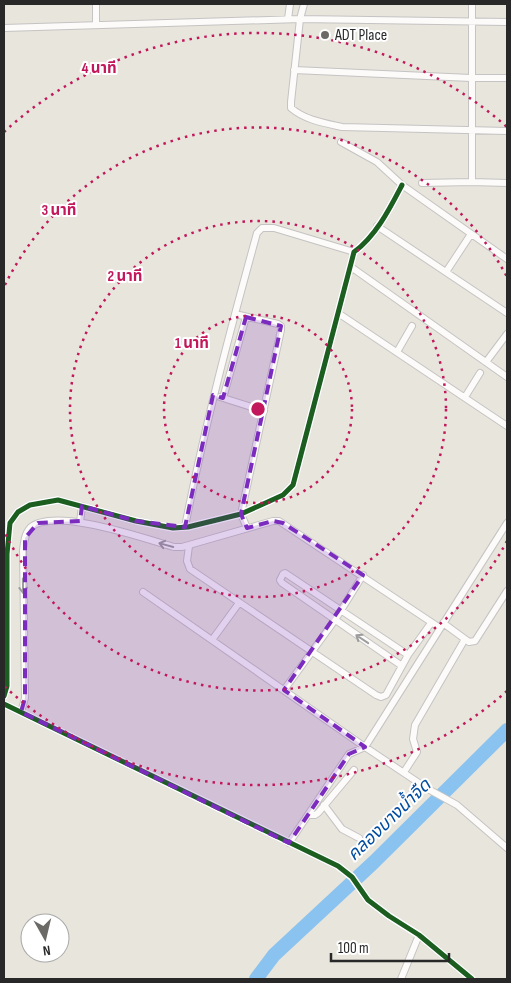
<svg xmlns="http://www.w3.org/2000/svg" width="511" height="983" viewBox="0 0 511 983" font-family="'Sofia Sans Condensed','Noto Sans Thai',sans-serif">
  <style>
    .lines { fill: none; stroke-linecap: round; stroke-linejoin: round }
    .river { stroke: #8ac3ef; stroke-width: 14 }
    .street-casing { stroke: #c5c3c3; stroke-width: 8 }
    .street { stroke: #fcfbfa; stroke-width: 6 }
    .cycleway-casing { stroke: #fff; stroke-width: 8 }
    .cycleway { stroke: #1b5e20; stroke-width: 5 }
    .oneway { stroke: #9d9c9c }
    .marked { fill: #7b2cbf; fill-opacity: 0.2; stroke: #7b2cbf; stroke-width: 4; stroke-dasharray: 10 6; stroke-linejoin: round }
    .ring { fill: none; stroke: #c2185b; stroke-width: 2.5; stroke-dasharray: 2.5 5 }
    .poi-dot { fill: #6b6a67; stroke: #fff; stroke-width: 2 }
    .labels { text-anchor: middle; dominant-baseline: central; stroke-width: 4; stroke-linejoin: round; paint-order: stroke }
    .poi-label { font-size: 16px; fill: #282828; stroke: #fff; text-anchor: start }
    .water-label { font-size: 18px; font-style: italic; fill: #034da1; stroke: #fff }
    .centre { fill: #c2185b; stroke: #fff; stroke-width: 2.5 }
    .ring-label { font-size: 15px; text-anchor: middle; font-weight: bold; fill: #c2185b; stroke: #fff; stroke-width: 4; stroke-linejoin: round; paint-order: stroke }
  </style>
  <rect width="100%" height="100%" fill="#e8e5dc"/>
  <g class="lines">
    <path class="river" d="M256 979 274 955 374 862 507 730"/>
    <g class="street-casing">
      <path id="street" d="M304 4 300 19 291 102V108C305 120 324 123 342 127L507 131
        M472 4V182
        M288 19 290 4
        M96 25V4
        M4 28 300 19 507 22
        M294 70 471 78H507
        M341 142 377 162 402 185 507 259
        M422 183 472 182 507 183
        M377 226 507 313
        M351 267 507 377
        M446 272 471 234
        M338 313 507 426
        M235 314 278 324 281 326V330L241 514 247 528
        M397 352 412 326
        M486 362 507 334
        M220 397 264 411
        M465 397 480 373
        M223 398 246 317
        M80 522 82 506
        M185 527C204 428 230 331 257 233L262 228H274L354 252
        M189 546 187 561 190 569 376 695 381 697 386 695 408 655 431 623
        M143 592 365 747 428 789 457 805 507 848
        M443 623 469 642 475 641 507 591
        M212 640 239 603
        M402 666 282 583 280 580 283 574 285 573 408 655
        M284 690 335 620 363 575
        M4 696 7 686V554L10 523 18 512 30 505 58 500 136 521 173 528 188 527 241 514 283 495 293 485 354 252C376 236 390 208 402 185
        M4 704 338 866 352 877 368 900 389 916 419 935 472 979
        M21 712 25 698 23 550C24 542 25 533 30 528 53 506 146 539 174 547H182L273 521H279L440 628
        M404 772 417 752 413 739 415 725 465 639
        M324 805 342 829 359 838
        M308 815H315L318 813 354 770
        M289 843 349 754 365 747 507 523
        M401 979 419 935"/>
    </g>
    <use href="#street" class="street"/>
    <g class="cycleway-casing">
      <path id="cycleway" d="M4 696 7 686V554L10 523 18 512 30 505 58 500 136 521 173 528 188 527 241 514 283 495 293 485 354 252C376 236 390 208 402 185
        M4 704 338 866 352 877 368 900 389 916 419 935 472 979"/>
    </g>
    <use href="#cycleway" class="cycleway"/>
  </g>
  <defs><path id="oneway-shaft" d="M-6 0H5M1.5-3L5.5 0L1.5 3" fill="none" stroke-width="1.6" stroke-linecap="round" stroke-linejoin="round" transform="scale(1.25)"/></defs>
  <g class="oneway">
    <use href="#oneway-shaft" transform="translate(166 545) rotate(-165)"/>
    <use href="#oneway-shaft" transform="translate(23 586) rotate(89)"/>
    <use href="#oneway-shaft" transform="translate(362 639) rotate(-146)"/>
  </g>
  <path class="marked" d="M246 317 281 326 241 514 247 528 273 521 283 523 363 575 284 690 365 747 349 754 289 843 21 712 25 698V538L38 523 80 521 82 506 136 521 185 527 213 395 223 398Z"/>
  <g class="ring">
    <circle cx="258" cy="409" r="94"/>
    <circle cx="258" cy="409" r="188"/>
    <path d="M507 541A282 282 0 0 1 5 533M5 285A282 282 0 0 1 507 277"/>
    <path d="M507 691A376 376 0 0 1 4 686M4 132A376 376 0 0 1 507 127"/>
  </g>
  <circle class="poi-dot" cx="325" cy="35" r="5"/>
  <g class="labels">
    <g class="poi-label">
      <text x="335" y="35">ADT Place</text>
    </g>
    <g class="water-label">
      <text transform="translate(389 820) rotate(-44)">คลองบางน้ำจืด</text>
    </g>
  </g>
  <circle cx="258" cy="409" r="8" class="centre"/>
  <g class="ring-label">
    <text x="99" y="73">4 นาที</text>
    <text x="59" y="215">3 นาที</text>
    <text x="125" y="281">2 นาที</text>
    <text x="192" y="348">1 นาที</text>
  </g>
  <rect width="511" height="983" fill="none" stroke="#282828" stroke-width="10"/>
  <g transform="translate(45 938) rotate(172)"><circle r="24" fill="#ffffff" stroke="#a9a9a9"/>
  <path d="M0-4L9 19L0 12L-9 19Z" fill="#6b6a67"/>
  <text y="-8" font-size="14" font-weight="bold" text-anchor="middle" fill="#282828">N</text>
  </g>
  <path d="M331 953v8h118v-8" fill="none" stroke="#282828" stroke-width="2.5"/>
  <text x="338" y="953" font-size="15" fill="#282828" stroke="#ffffff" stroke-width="4" paint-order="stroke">100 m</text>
</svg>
